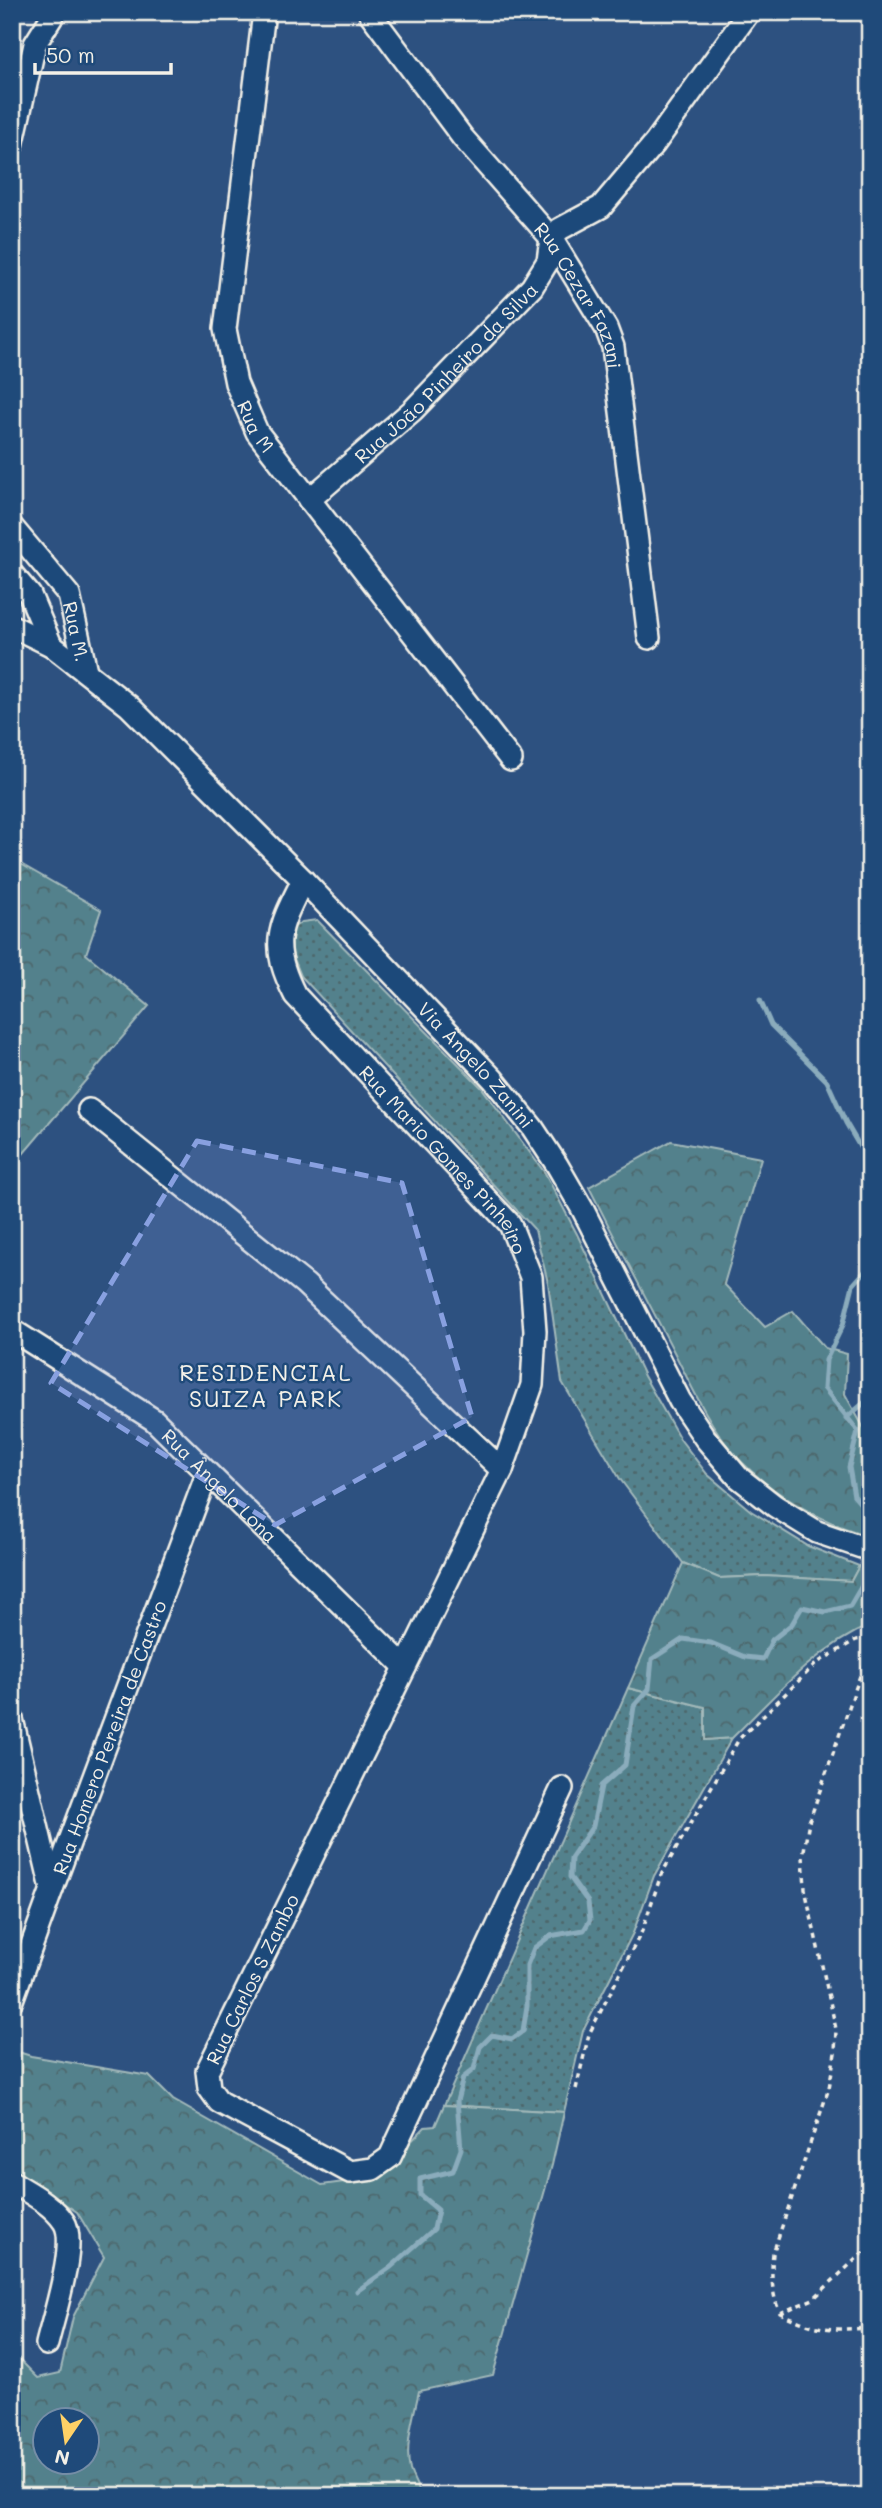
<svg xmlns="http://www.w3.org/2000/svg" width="882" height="2508" viewBox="0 0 882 2508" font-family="Mali,sans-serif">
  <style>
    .grass { fill: url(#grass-dots); stroke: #a3b9ba; stroke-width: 2 }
    .forest { fill: url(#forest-crowns); stroke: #a3b9ba; stroke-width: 2; fill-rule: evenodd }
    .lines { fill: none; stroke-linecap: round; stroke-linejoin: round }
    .stream { stroke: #8bacbc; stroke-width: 5 }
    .minor-casing { stroke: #f4f1e8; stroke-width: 26 }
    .path { stroke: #f4f1e8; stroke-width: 3.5; stroke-dasharray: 5 5; stroke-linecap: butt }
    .minor { stroke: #1f4a7a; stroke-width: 21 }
    .marked { fill: #88a0e0; fill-opacity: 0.2; stroke: #88a0e0; stroke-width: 5; stroke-dasharray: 14 9; stroke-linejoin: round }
    .labels { text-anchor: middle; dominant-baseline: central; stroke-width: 5; stroke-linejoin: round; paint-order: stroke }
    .street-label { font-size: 19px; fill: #f4f1e8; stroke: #1f4a7a }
    .quarter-label { font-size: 23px; letter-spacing: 2px; fill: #f4f1e8; stroke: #1f4a7a }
  </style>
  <defs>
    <pattern id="grass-dots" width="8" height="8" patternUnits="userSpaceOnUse" patternTransform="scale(1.75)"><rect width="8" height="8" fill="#52818c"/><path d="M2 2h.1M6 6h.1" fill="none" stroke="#4e676c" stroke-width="1.8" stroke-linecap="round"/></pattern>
    <pattern id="forest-crowns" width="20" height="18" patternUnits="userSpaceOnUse" patternTransform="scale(1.75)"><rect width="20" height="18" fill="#52818c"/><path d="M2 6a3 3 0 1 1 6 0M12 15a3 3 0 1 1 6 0" fill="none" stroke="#4e676c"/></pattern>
  </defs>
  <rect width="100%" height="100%" fill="#2d5180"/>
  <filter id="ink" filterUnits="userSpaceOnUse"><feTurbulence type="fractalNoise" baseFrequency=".0143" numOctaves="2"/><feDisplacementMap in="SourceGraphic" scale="14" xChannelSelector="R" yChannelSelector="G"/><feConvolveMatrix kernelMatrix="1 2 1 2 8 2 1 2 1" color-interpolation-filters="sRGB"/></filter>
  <g filter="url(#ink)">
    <path class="grass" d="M317 920 482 1088 545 1173 577 1234 644 1376 680 1439 707 1474 751 1511 808 1546 859 1566 851 1581 764 1576 719 1578 683 1563 620 1479 562 1382 548 1283 535 1230 301 976 292 954 291 929 302 922Z
      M628 1688 705 1707V1740L732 1738 654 1876 633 1933 583 2031 564 2112 444 2105Z"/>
    <path class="forest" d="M12 859 101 910 86 954 149 1006 12 1167Z
      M671 1141 761 1158 724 1284 765 1327 793 1311 825 1348 847 1354 845 1394 866 1432 870 1433V1536C820 1523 769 1492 734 1454 708 1424 690 1383 672 1348 644 1294 616 1241 589 1187Z
      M683 1563 719 1578 764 1576 851 1581 859 1566 870 1568V1625C814 1649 775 1696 732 1738L705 1740V1707L628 1688Z
      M12 2050 31 2056 149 2076 173 2100 322 2185 351 2181 403 2150 425 2127 435 2126 444 2105 564 2112 552 2165 493 2375 419 2391C414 2415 404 2446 410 2470 413 2479 418 2488 422 2496H12V2352L38 2378 60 2373 73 2317 104 2257 77 2212 12 2170ZM46 2420H88V2462H46Z"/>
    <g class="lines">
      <path class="stream" d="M760 1000 771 1025 827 1081 846 1123 870 1164
        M870 1266 853 1285 843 1325 826 1360 824 1388 858 1431 849 1467 854 1496 870 1514
        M846 1418 870 1398
        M357 2291 391 2267 434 2229 438 2210 420 2195V2179L453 2171 461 2149 457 2101 463 2078 474 2069 480 2047 492 2035 512 2039 523 2031 527 2006V1965L534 1948 550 1936 584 1930 590 1920 588 1902 570 1877 571 1858 593 1826 601 1786 625 1765 634 1706 649 1689 652 1659 683 1639 711 1643 745 1657 763 1659 772 1640 792 1624 802 1607 825 1612 850 1606 864 1582"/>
      <g class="minor-casing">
        <g id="minor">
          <path id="s1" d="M264 12 225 329 236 383 257 432 511 760"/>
          <path id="s2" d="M369 12 463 138 551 238 606 328 613 347 649 638"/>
          <path d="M12 146 35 44 55 12"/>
          <path id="s3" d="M309 500 413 410 532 287 548 261 551 238 560 229 601 207 655 143 749 12"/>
          <path id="s4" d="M12 527 69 595 86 671"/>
          <path d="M12 574 30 595 51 645"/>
          <path id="s5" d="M12 626 51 645 129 706 303 880 493 1079 532 1127 557 1165 583 1210 680 1401 705 1438 738 1477 775 1506 817 1532 870 1550"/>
          <path id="s6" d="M303 880C279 928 269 944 295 995L510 1224 531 1277 535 1331 532 1385 502 1470 207 2071 209 2088 219 2102 350 2172 373 2169 390 2157 562 1788"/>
          <path d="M89 1110 305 1284 502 1470"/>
          <path id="s7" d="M12 1330 154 1420 405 1667"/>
          <path d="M12 1719 52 1889"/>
          <path id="s8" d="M12 2000 52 1889 207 1474"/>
          <path d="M12 2182C30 2193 52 2204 64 2222 78 2243 53 2318 47 2344"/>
        </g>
      </g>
      <path class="path" d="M870 1647 809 1822 803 1856 805 1889 836 2029 835 2053 829 2088 773 2253C771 2275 771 2292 780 2313 818 2331 828 2330 870 2328
        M576 2089 589 2034 642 1931 661 1875 739 1739 817 1663 856 1640 870 1638
        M780 2313 813 2299 870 2246"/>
      <use href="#minor" class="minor"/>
    </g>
  </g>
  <path class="marked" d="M197 1141 402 1183 472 1417 275 1525 51 1383Z"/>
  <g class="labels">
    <g class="street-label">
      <text stroke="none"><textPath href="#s2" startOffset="355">Rua Cezar Fazani</textPath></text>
      <text stroke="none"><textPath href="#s3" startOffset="187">Rua João Pinheiro da Silva</textPath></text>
      <text stroke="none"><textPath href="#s1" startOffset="422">Rua M</textPath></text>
      <text stroke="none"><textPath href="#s4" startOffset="126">Rua M.</textPath></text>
      <text stroke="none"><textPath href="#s5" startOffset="642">Via Ângelo Zanini</textPath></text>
      <text stroke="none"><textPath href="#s6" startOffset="345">Rua Mario Gomes Pinheiro</textPath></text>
      <text stroke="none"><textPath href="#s7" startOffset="261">Rua Ângelo Lona</textPath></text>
      <text stroke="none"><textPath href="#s8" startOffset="280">Rua Homero Pereira de Castro</textPath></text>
      <text transform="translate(252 1979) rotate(-64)">Rua Carlos S Zambo</text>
    </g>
    <g class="quarter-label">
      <text x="266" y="1372">RESIDENCIAL<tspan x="266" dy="26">SUIZA PARK</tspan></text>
    </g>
  </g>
  <rect width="882" height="2508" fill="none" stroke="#1f4a7a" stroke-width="42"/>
  <rect x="21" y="21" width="840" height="2466" fill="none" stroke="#f4f1e8" stroke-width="2.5" filter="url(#ink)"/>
  <g transform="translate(66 2441) rotate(193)"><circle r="33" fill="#1f4a7a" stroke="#748da6" stroke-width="2"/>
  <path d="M0-5L12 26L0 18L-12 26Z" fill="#ffd166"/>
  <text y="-10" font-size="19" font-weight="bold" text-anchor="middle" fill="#f4f1e8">N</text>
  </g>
  <path d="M35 63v10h136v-10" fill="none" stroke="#f4f1e8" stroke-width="3.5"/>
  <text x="46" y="63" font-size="21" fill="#f4f1e8" stroke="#1f4a7a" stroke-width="5" paint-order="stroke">50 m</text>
</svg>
